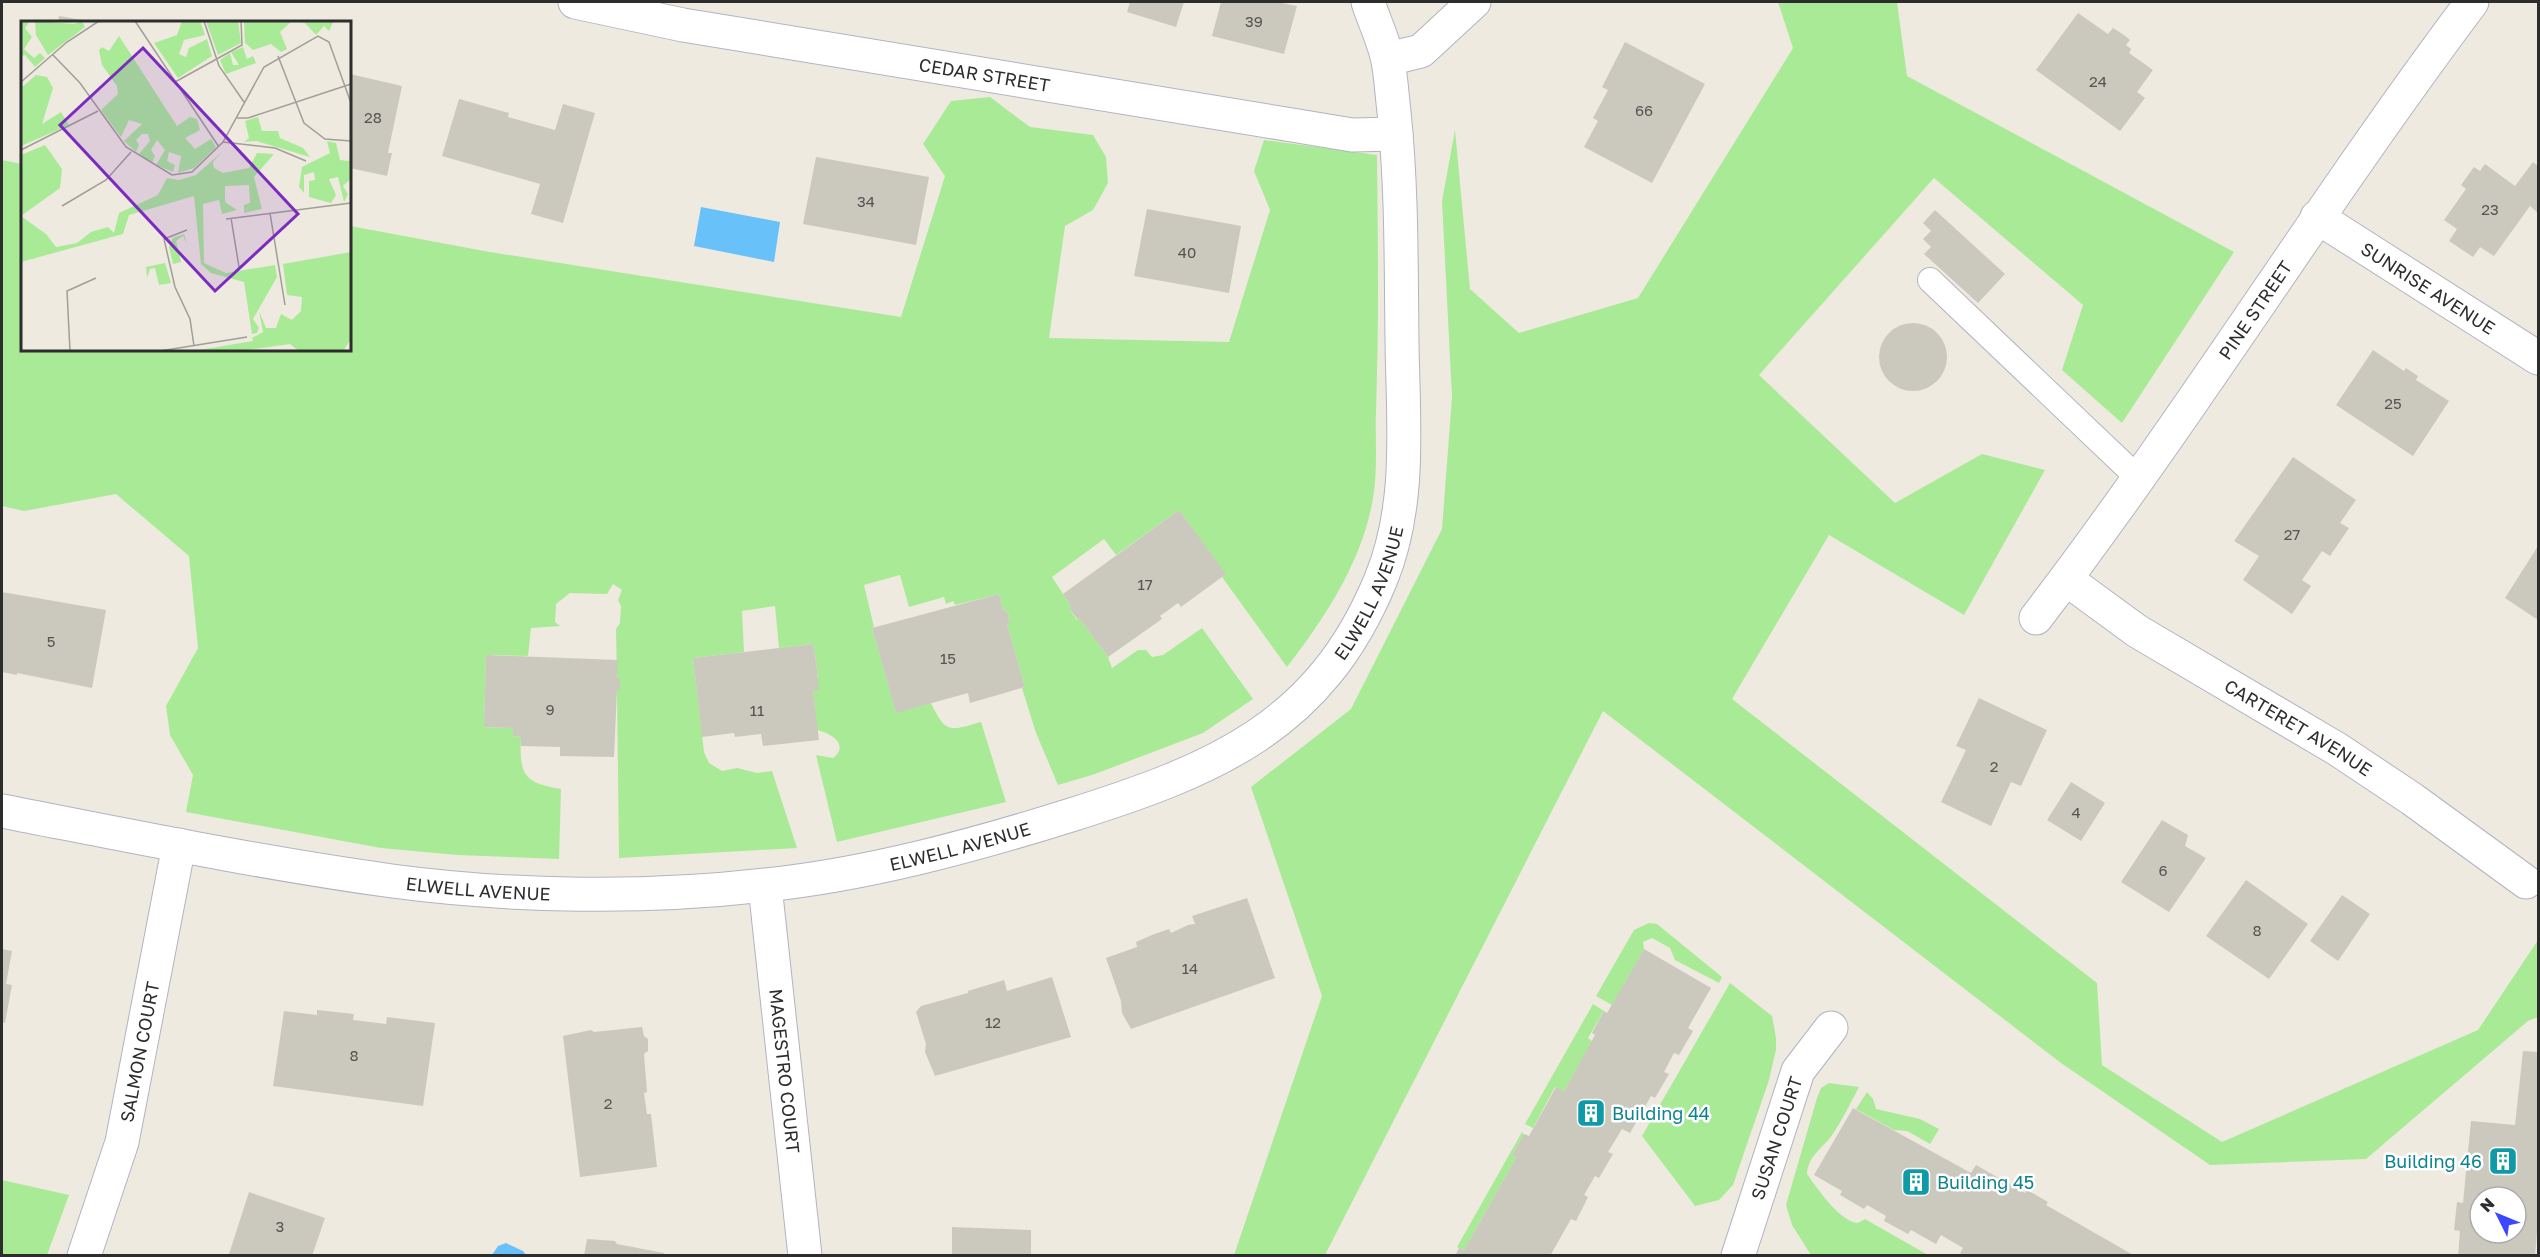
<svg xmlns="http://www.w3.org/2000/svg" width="2540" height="1257" viewBox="0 0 2540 1257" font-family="'Golos Text',sans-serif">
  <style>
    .green { fill: #a9ea97 }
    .water { fill: #69c1fa }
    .building { fill: #cbc8bd; fill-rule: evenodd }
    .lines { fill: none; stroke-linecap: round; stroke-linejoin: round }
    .service-casing { stroke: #b3b3c2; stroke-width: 26 }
    .minor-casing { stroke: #b3b3c2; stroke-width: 35 }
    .service { stroke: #fff; stroke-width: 24 }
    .minor { stroke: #fff; stroke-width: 33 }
    .labels { text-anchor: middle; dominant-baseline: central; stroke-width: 5; stroke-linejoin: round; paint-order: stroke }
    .number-label { font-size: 15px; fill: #545451 }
    .street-label { font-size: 18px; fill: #2d2d2d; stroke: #fff }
    .culture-label { font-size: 18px; fill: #0d838f; stroke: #fff; text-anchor: start }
    .inset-road { fill: none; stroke: #a19e98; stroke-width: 1.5 }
    .view { fill: #7b2cbf; fill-opacity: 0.15; stroke: #7b2cbf; stroke-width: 3 }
    .inset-edge { fill: none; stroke: #2d2d2d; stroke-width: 3 }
  </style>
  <rect width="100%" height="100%" fill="#efeadf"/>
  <path class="green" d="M1778 2H1897L1907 76 2234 252 2122 423 2062 370 2083 305 1934 178 1759 375 1895 503 1982 454 2045 470 1964 615 1829 535 1732 699 2097 983 2102 1065 2222 1142 2478 1030 2538 940V1017L2528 1021 2366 1159 2210 1165 2061 1063 1603 711 1325 1255H1234L1322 996 1251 787 1351 709 1442 529 1452 397 1442 201 1455 130 1470 289 1519 333 1638 298 1793 48Z
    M990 97 1030 127 1093 135 1106 157 1108 183 1093 210 1065 226 1049 338 1229 342 1270 210 1254 171 1264 140 1377 155C1378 240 1379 326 1376 411 1375 439 1378 470 1373 498 1363 560 1325 618 1287 667L1222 577 1225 574 1179 510 1116 555 1104 539 1052 577 1071 606 1069 608 1077 620 1079 618 1108 657 1112 668 1138 650H1146L1152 657 1163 655 1202 628 1253 699 1203 733 1095 774 1058 785 1036 733 1022 688 1025 687 1007 624 1010 620 1007 611 1003 610 999 594 955 605 953 601 946 604 944 597 909 607 900 575 864 585 874 627 872 628 896 712 931 703C946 734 949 731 981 722L1006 802 837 842 816 755 833 758C850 745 831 733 817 730L813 691 818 674 813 644 779 648 775 606 742 611 744 652 693 658 704 752 709 763 722 771 737 768 757 773 772 771 797 848 619 858 617 690H620L617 678 616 629 620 623 621 606 618 600 622 590 613 584 607 594 570 593 556 604 555 622 560 626 531 628 528 656 486 655 484 727 513 728V736L521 737C519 775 524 783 561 789L559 859 457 855 381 848 186 812 193 775 170 735 166 706 198 648 189 556 116 494 24 511 2 506V160L22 164V350H350V226L490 252 901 317 945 176 923 144 951 101Z
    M1649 923 1657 924 1722 977 1719 983 1675 960 1670 948 1652 938 1643 942 1644 949 1612 1005 1596 996 1634 930Z
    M1730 983 1772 1016 1776 1038V1050L1769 1080 1733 1185 1719 1200 1695 1206 1642 1136Z
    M1593 1004 1604 1011 1588 1038 1592 1041 1564 1091 1555 1087 1533 1128 1525 1124Z
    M1829 1083 1859 1087C1850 1104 1841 1123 1830 1138 1820 1150 1808 1157 1807 1174 1817 1188 1840 1222 1858 1223L1865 1219 1928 1255H1811L1792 1225 1786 1205 1817 1098 1821 1088Z
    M1867 1092 1873 1099 1876 1109 1920 1119 1939 1129 1930 1144 1907 1131 1894 1130 1856 1109Z
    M1522 1132 1524 1134 1512 1155 1516 1158 1464 1250 1457 1247Z
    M2 1180 69 1195 47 1255H2Z"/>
  <path class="water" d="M701 207 780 222 774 262 694 246Z
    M506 1243 523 1251 526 1255H492L498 1246Z"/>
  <path class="building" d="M1130 2H1184L1176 27 1127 12Z
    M1221 2H1277L1297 6 1284 54 1212 36Z
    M2078 13 2108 34 2113 28 2124 35 2130 40 2126 45 2131 49 2129 53 2153 70 2137 92 2145 98 2120 131 2036 70Z
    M59 16 89 21V22H58Z
    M1625 42 1705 84 1652 183 1584 147 1598 121 1593 118 1608 90 1602 87Z
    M350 74 402 86 388 153H392L387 176 350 168Z
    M459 99 509 113 508 117 555 130 563 104 595 113 563 223 531 214 540 184 442 156Z
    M816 157 929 177 916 245 803 224Z
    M2533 162 2538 166V213L2530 206 2494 256 2480 247 2473 257 2449 241 2457 229 2444 220 2466 189 2461 185 2474 167 2480 171 2485 164 2515 186Z
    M1147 209 1241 226 1229 293 1134 276Z
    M1935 210 2005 274 1978 303 1924 254 1931 247 1923 239 1931 231 1923 223Z
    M1879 357a34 34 0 1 1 68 0a34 34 0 1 1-68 0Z
    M2373 350 2404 371 2406 368 2418 376 2416 380 2449 401 2413 456 2336 405Z
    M2293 457 2356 500 2340 523 2349 528 2330 556 2322 551 2302 580 2311 586 2292 614 2243 580 2259 556 2234 541Z
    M1179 510 1226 574 1181 607 1178 603 1160 616 1162 619 1108 657 1079 618 1078 620 1069 608 1071 606 1063 594Z
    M2538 546V620L2505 598Z
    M2 592 106 610 92 688 17 673V675L2 672Z
    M999 594 1003 610 1007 611 1010 621 1007 624 1025 687 970 703 968 693 896 713 872 628Z
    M813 644 818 674 817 675 819 690 813 691 819 740 763 746 761 734 735 737 734 733 702 737 693 658Z
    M486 655 618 660 617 678H620V690H617L614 757 560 756V747L521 746V737L513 736V728L484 727Z
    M1979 698 2047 730 2021 786 2011 782 1991 826 1941 802 1966 750 1956 746Z
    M2071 782 2105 803 2081 841 2047 820Z
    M2162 820 2188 835 2185 846 2206 858 2169 912 2121 882Z
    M2246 880 2308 924 2269 979 2206 936Z
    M2342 895 2370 914 2338 961 2310 941Z
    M1247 898 1275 978 1131 1029 1122 1013 1121 1001 1106 958 1137 947 1136 942 1152 935 1169 929 1171 933 1188 925 1195 924 1192 916Z
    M2 949 12 951 6 984 12 985 5 1023 2 1022Z
    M1644 949 1711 988 1688 1028 1693 1031 1679 1055 1674 1053 1664 1072 1669 1074 1655 1098 1651 1096 1630 1133 1622 1129 1608 1152 1613 1154 1599 1178 1595 1176 1584 1195 1588 1197 1576 1221 1571 1219 1550 1256H1455L1459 1248 1464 1250 1516 1158 1512 1155 1524 1134 1529 1136 1556 1087 1564 1091 1595 1035 1592 1033 1604 1011 1607 1013Z
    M1052 977 1071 1037 935 1076 925 1052 926 1044 916 1012 921 1006 968 993V991L1004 980 1007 991Z
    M317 1010 354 1014 353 1020 386 1024 387 1017 435 1023 423 1106 273 1086 284 1011 317 1015Z
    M642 1027 644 1036 648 1039V1051L644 1054 647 1092 644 1093 647 1114H651L657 1167 580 1177 563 1036 591 1030 594 1032Z
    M2523 1051 2538 1052V1221L2535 1256H2458L2460 1231 2454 1230 2457 1202 2463 1203 2471 1121 2515 1125ZM2480 1197H2516V1233H2480Z
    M1853 1108 1971 1173 1976 1165 2025 1193 2027 1190 2048 1202 2046 1205 2135 1256H1964L1960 1253 1963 1248 1941 1235 1936 1244 1911 1230 1908 1234 1884 1221 1886 1216 1867 1205 1864 1209 1840 1195 1842 1191 1814 1175Z
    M249 1192 325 1218 312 1256 229 1254Z
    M952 1227 1031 1230V1256H952Z
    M587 1239 615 1241 617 1244 664 1253V1256H584Z"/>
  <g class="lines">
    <g class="service-casing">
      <path id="service" d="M1930 280 2137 477"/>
    </g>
    <g class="minor-casing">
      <g id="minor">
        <path id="s1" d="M575 2 683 25 1298 126 1352 135 1396 134"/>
        <path d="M1388 59 1421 51 1474 2"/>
        <path id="s2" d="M2317 217 2538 358"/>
        <path id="s3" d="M2066 579 2137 631 2337 749 2412 799 2526 882"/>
        <path id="s4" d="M2036 618C2189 418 2321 203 2472 2"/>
        <path id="s5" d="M2 811C131 836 261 863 392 881 513 897 645 899 766 885 869 874 972 846 1071 815 1213 770 1320 728 1381 579 1412 504 1403 420 1402 342 1401 265 1402 189 1394 112 1392 95 1391 77 1388 61 1384 41 1374 21 1368 2"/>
        <path id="s6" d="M765 886 805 1256"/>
        <path id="s7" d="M84 1256 122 1142 179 845"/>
        <path id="s8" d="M1738 1256 1798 1071 1831 1028"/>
      </g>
    </g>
    <use href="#service" class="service"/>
    <use href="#minor" class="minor"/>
  </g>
  <defs>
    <g id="building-square" transform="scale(1.5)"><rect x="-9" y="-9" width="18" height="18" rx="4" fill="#0f9aa8" stroke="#fff"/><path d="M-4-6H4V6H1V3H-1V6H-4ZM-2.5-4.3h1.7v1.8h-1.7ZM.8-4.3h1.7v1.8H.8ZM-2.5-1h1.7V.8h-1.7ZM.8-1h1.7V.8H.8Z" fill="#fff"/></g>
  </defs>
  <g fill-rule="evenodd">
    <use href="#building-square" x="1591" y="1113"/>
    <use href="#building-square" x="2503" y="1161"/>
    <use href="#building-square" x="1916" y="1182"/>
  </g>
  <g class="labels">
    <g class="number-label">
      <text x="1254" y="21">39</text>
      <text x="2098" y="81">24</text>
      <text x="1644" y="110">66</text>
      <text x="373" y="117">28</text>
      <text x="866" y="201">34</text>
      <text x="2490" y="209">23</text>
      <text x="1187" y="252">40</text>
      <text x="2393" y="403">25</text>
      <text x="2292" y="534">27</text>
      <text x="1145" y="584">17</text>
      <text x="51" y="641">5</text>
      <text x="948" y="658">15</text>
      <text x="550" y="709">9</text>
      <text x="757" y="710">11</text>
      <text x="1994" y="766">2</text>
      <text x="2076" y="812">4</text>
      <text x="2163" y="870">6</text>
      <text x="2257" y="930">8</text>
      <text x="1190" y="968">14</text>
      <text x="993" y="1022">12</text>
      <text x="354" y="1055">8</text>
      <text x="608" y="1103">2</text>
      <text x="280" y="1226">3</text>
    </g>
    <g class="street-label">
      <text stroke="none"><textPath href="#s1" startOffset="416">CEDAR STREET</textPath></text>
      <text stroke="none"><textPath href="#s2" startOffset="132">SUNRISE AVENUE</textPath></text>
      <text stroke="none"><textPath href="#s4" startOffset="378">PINE STREET</textPath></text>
      <text stroke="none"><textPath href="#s5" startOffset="1473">ELWELL AVENUE</textPath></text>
      <text stroke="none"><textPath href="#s3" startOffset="276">CARTERET AVENUE</textPath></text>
      <text stroke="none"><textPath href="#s5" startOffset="969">ELWELL AVENUE</textPath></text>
      <text stroke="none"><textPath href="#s5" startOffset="483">ELWELL AVENUE</textPath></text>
      <text stroke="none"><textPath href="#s7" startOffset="212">SALMON COURT</textPath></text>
      <text stroke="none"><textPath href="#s6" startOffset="186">MAGESTRO COURT</textPath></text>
      <text stroke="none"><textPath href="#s8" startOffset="124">SUSAN COURT</textPath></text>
    </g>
    <g class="culture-label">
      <text x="1612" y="1113">Building 44</text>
      <text x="2482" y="1161" text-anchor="end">Building 46</text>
      <text x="1937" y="1182">Building 45</text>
    </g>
  </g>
  <g transform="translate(21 21)">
    <rect width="330" height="330" fill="#efeadf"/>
    <path d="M0 0H9L4 7 11 16 3 28 13 37 19 32 24 37 14 46 4 34 0 35ZM14 0 53 3 61 0 64 6 27 34 15 14ZM161 0H179L184 14 163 19 158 33 165 36 168 27 186 18 191 35 157 57 133 22 156 14ZM185 0H217L220 22 197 34ZM223 0H271L259 11 266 28 260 31 250 23 232 29 224 22ZM275 0H324L312 1 308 10 303 5 295 14 284 2ZM98 15 156 105 169 96 176 98 179 109 164 117 174 128 190 118 195 126 173 147 157 152 160 135 148 131 146 140 154 144 152 151 135 144 144 129 136 119 130 129 134 135 131 142 118 133 129 120 127 113H121L115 119 118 124 115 131 103 120 121 103 108 99 100 116 80 89 97 73 96 65 81 44 78 29 81 26 88 30ZM222 26 226 38 232 35 235 42 205 53 199 39 209 32 212 44H218L210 31ZM15 54 26 56 32 67 21 103 40 91 48 104 0 125V67ZM237 96 241 110H257L259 117 282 127 289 136 235 120 223 121 228 117 224 100ZM306 120 315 122 319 139 328 140 330 131V158L322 165 327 173 323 181 317 156 308 158 315 174 310 182 288 176V160L294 159 293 151 283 154V172L278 166 281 146 309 132ZM24 124 41 148 39 167 0 195 25 213 35 226 56 222 70 211 87 206 93 212 98 192 137 174 146 157 158 159 175 154 202 130 192 141 193 147 202 152 228 147 236 132 253 133 233 156 241 188 223 192V184L229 182 228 164 204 165V181L216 189 201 193 198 179 182 183 183 242 205 252 254 244 256 256 232 298 238 307 236 312 231 313 223 261 190 252 180 243 173 175 108 194 102 213 0 241V134ZM163 213 166 223 162 215 155 220 160 241 152 243 148 226 152 217ZM330 231V318L322 330H278L269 323 219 330H172L232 320 231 317 242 311 238 290 245 307H255L260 293 271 299 280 290 281 276 266 274 262 243ZM144 242 150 262 138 264 134 247 129 248 126 257 125 246Z" fill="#a9ea97"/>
    <path class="inset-road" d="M114 0 198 126M183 0 198 45 223 81M32 34 59 62 105 126 151 154 171 151 202 121 243 46 297 15 308 21 330 82M257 35 283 102 304 118 330 120M0 61 46 21 78 0M154 61 221 24 220 0M216 97H227L330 63M202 121 254 127 285 140M0 129 77 90M41 185 85 159 110 131M249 192 264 284M210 197 218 246M205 198 330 182M166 209 143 218 154 266 169 298 173 325M49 330 46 270 75 257M139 330 226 316"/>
    <path class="view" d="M122 27 277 193 194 270 39 104Z"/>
    <rect width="330" height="330" class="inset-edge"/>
  </g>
  <rect width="2540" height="1257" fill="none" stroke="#2d2d2d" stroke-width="6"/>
  <g transform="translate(2498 1215) rotate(313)"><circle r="28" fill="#ffffff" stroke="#ababab" stroke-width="1.5"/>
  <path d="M0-4.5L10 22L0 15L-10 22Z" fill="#3c48ff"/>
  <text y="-9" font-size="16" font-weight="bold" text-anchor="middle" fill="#2d2d2d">N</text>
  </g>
</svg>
